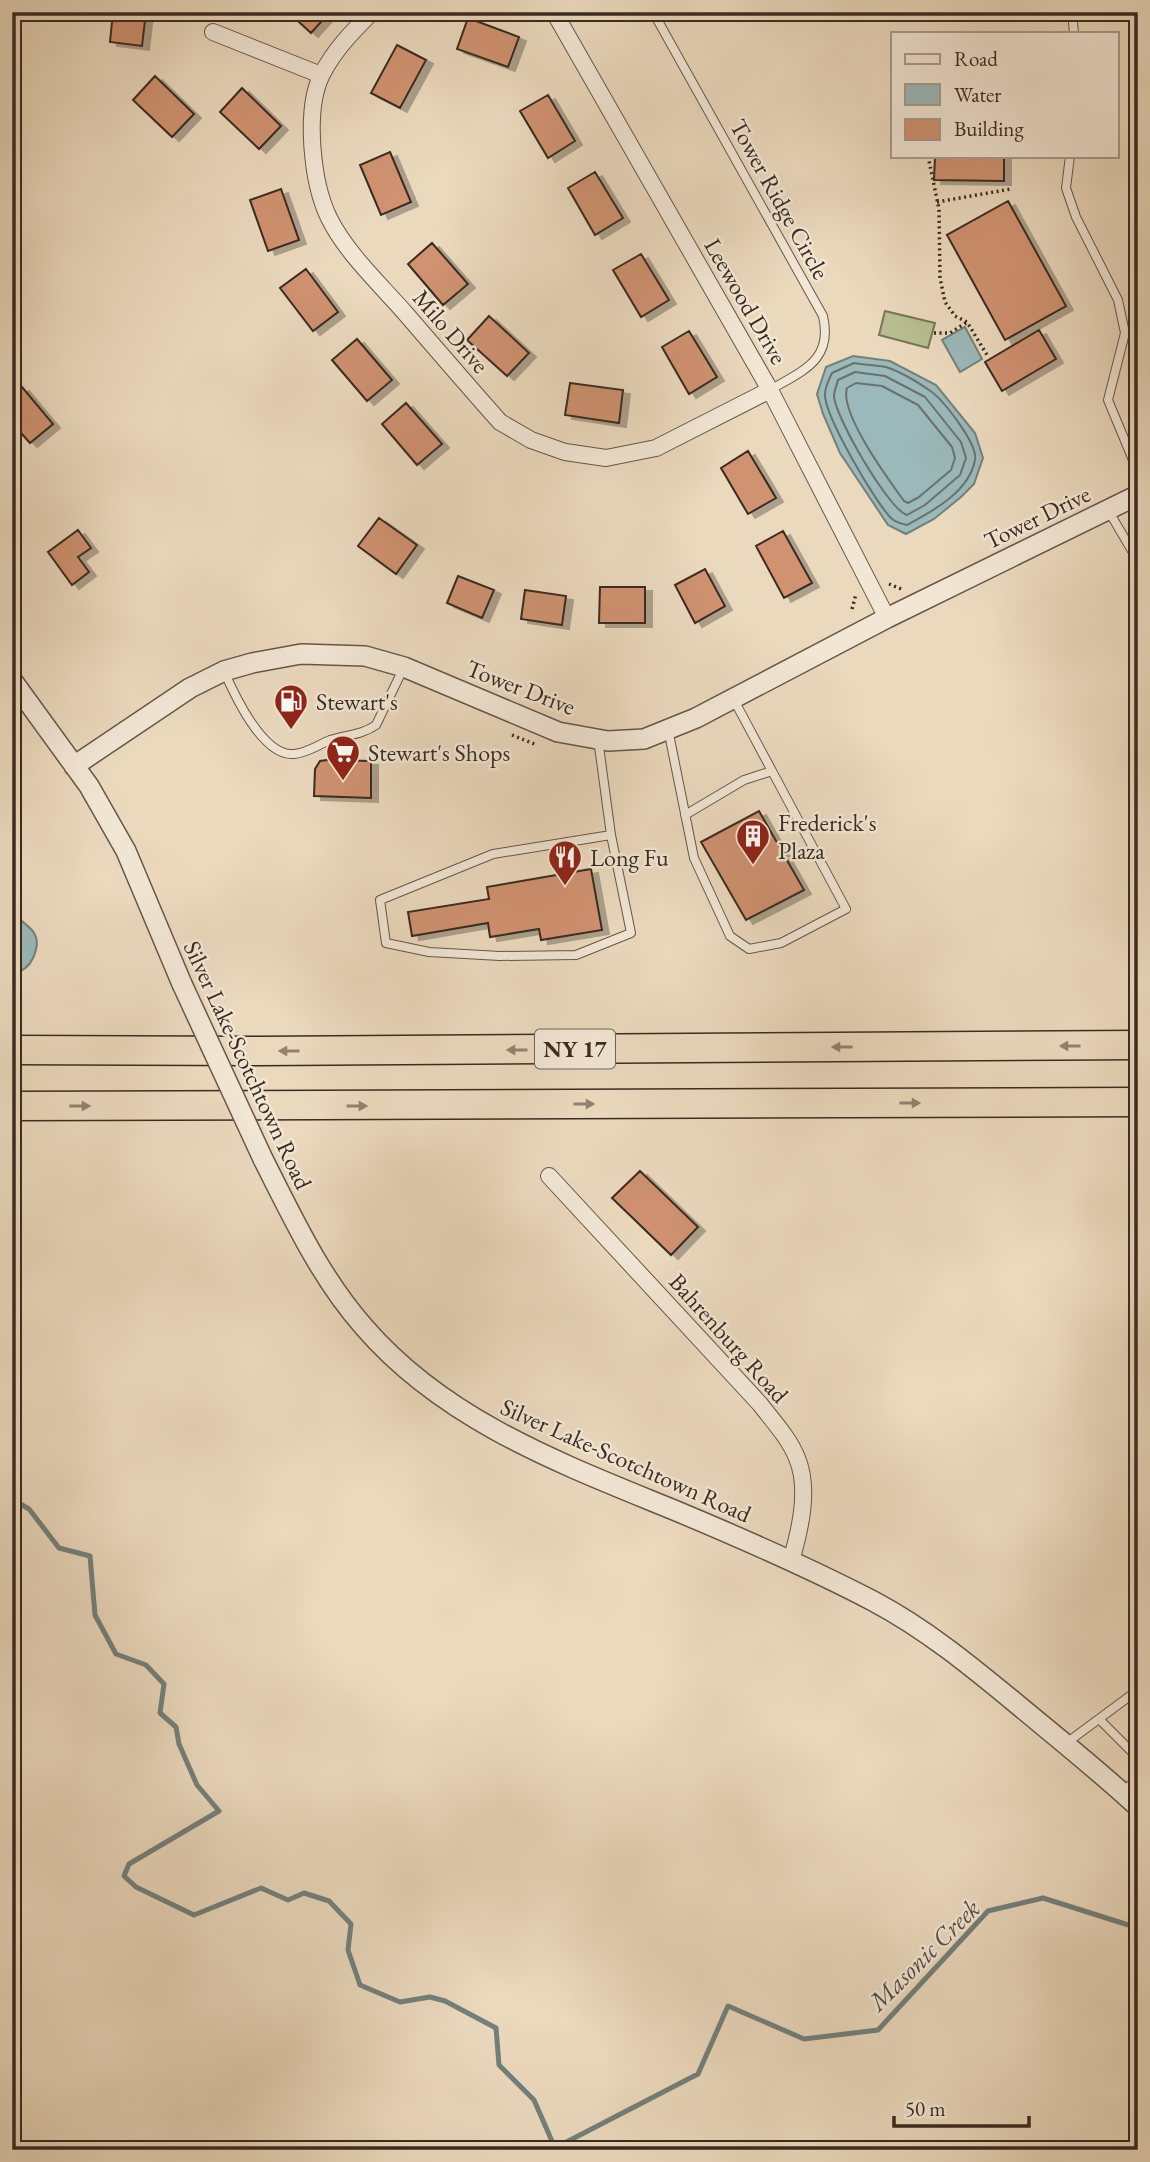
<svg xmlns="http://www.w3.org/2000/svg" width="1150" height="2162" viewBox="0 0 1150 2162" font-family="'EB Garamond',serif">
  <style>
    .green { fill: #b7bf91; stroke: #787558; stroke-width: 2 }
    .water { fill: #9bb8ba; stroke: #74807c; stroke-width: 2 }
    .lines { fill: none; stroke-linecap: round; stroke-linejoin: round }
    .shore { stroke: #6a726d; stroke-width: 2 }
    .stream { stroke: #74807c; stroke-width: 5 }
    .building { fill: #d09271; stroke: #3a2b20; stroke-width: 2; filter: url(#shadow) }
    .service-casing { stroke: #665648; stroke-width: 10 }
    .minor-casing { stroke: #665648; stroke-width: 18 }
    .tertiary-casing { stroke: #665648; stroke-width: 22 }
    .motorway-casing { stroke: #3a2b20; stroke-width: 31 }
    .path { stroke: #3a2b20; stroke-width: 3.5; stroke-dasharray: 2 3.5; stroke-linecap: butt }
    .service { stroke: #f2e6d5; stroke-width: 8 }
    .minor { stroke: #f2e6d5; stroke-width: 16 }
    .tertiary { stroke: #f2e6d5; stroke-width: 19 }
    .motorway { stroke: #ebd9be; stroke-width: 28 }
    .tertiary-bridge-casing { stroke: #665648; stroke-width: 22; stroke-linecap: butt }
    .tertiary-bridge { stroke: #f2e6d5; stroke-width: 19 }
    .oneway { fill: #92826f }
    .labels { text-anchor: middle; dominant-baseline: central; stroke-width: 5; stroke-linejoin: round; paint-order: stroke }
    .shield { fill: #f2e6d5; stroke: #716356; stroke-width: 2 }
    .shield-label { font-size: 23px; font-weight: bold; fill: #3a2b20 }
    .street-label { font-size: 24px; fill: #3a2b20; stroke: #f2e6d5 }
    .poi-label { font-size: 24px; fill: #3a2b20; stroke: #f2e6d5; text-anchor: start }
    .water-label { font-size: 26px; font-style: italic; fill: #524e46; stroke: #f2e6d5 }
  </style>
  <defs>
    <filter id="shadow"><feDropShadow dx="7" dy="4" stdDeviation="0" flood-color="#0004"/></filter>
  </defs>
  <rect width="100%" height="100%" fill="#ebd9be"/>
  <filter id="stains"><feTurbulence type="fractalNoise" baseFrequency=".00286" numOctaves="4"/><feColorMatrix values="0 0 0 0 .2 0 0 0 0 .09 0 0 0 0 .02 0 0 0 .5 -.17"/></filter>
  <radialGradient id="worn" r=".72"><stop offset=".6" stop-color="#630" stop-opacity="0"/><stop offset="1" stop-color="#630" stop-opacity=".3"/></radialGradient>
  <path class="green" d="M885 311 935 323 928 348 879 335Z"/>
  <path class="water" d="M965 327 982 359 960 372 942 340Z
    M853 356 890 361 936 385 975 433 983 458 974 484 961 497 934 519 906 534 888 525 840 453 823 414 817 394 826 367Z
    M12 914C30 927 44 934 33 958 29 967 22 972 12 974Z"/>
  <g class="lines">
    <path class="shore" d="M854 363C865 365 876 365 886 367 899 371 918 382 929 390 943 399 978 444 975 460 969 492 933 511 907 525 902 524 896 522 892 519 876 504 824 415 825 394 825 388 829 379 832 373Z
      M855 372 885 376 925 397 961 442 966 458 960 475 925 505 907 515C889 510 835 417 834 396 834 391 837 385 838 380Z
      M856 383 882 386 918 405 952 447 955 458 951 470 919 497 908 503 904 501C889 480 839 413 847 388Z"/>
    <path class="stream" d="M1136 1138 1138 1141
      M12 1499 29 1509 59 1548 90 1556 95 1615 116 1654 146 1665 164 1684 160 1713 176 1727 179 1744 197 1785 219 1811 129 1864 124 1876 136 1887 194 1915 261 1888 288 1900 304 1893 329 1901 351 1924 348 1950 360 1985 400 2002 430 1997 445 2001 496 2028 499 2065 534 2100 555 2148
      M551 2150 698 2074 728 2006 804 2039 878 2030 988 1911 1043 1898 1138 1928"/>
  </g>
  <path class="building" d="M113 12H146L142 46 110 42Z
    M288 12H330L311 33Z
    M468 18 519 37 508 67 457 49Z
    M397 45 426 60 400 108 371 93Z
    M155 76 194 114 172 137 133 100Z
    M242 88 281 126 259 149 220 112Z
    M548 95 575 141 548 158 520 111Z
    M390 152 411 202 381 215 360 165Z
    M935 156H1004V181L934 180Z
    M595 172 623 218 595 235 568 188Z
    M281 189 299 240 268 251 250 200Z
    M1008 201 1066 306 1005 340 947 235Z
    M432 243 468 284 443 305 408 264Z
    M641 254 669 300 641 317 613 270Z
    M306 269 338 312 313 331 280 288Z
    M489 316 529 353 507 376 467 340Z
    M1039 330 1056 359 1002 391 985 362Z
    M689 331 717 377 689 394 662 347Z
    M357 339 392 380 367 401 332 360Z
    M570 383 623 390 619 423 565 415Z
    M22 387 53 424 30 443 12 423V395Z
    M406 403 442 444 417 465 382 424Z
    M748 451 776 498 748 514 721 468Z
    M379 518 417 545 396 574 358 546Z
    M78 530 91 548 78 557 89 572 72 585 48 552Z
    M783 531 812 583 784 598 756 546Z
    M705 569 725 606 695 623 675 585Z
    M458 576 494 590 482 618 447 603Z
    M600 587H645V623H599Z
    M525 590 566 596 562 625 521 619Z
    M327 760 371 761V798L314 796 315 769 320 761Z
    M759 811 804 890 746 920 701 842Z
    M591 869 602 930 541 940 539 929 490 937 488 923 412 936 408 912 489 899 487 887Z
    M640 1171 698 1227 671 1255 612 1198Z"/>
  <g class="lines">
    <g class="service-casing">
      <path id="service" d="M653 12 823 316C833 360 804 370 770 390
        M1072 12 1074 33
        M1070 156 1066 188 1076 217 1118 300 1125 333 1108 400 1138 472
        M1108 510 1138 561
        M224 671C234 694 263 757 294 754 307 753 318 745 330 740 345 735 362 735 376 725L404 667
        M734 700 772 771
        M668 729 694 858 730 936 749 949 781 943 846 909 772 771 744 780 685 815
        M598 739 611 835 493 854 380 900 386 943 429 952 500 956 576 955 631 933 611 835
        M1099 1719 1138 1758
        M1065 1744 1138 1690
        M1122 1793 1138 1778"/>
    </g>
    <g class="minor-casing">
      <path id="minor" d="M372 12C353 31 335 49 322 74 304 110 312 183 329 218 347 254 380 284 406 314 437 350 468 386 500 422L531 440 565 452 606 458 656 448 770 390
        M554 12 770 390 887 618
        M213 32 321 75
        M549 1176 760 1404C773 1421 789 1438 797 1458 810 1489 800 1530 791 1561"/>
    </g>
    <g class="tertiary-casing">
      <path id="tertiary" d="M12 680 89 786 126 851 182 984
        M74 766 190 688 224 671 252 663 301 654 365 656 404 667 558 732 608 741 644 739 696 718 887 618 1138 495
        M263 1159C293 1218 320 1277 364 1327 445 1421 562 1464 674 1510 741 1538 808 1567 873 1601 926 1629 972 1667 1018 1705 1059 1739 1099 1771 1138 1807"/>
    </g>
    <g class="motorway-casing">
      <path id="motorway" d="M12 1050 260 1051 1138 1045
        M12 1106 1138 1102"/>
    </g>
    <path class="path" d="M928 156 939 209 940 278 945 302 955 316 967 322 987 355
      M937 202 1011 189
      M934 333H950L967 322
      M889 584 904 590
      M852 609 856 594
      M512 735 537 745"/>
    <use href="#service" class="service"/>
    <use href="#minor" class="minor"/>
    <use href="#tertiary" class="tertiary"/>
    <use href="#motorway" class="motorway"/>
    <g class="tertiary-bridge-casing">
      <path id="tertiary-bridge" d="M182 984 263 1159"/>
    </g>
    <use href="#tertiary-bridge" class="tertiary-bridge"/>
  </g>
  <defs><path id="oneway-solid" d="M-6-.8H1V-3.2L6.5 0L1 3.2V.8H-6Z" transform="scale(1.75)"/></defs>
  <g class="oneway">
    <use href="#oneway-solid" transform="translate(1070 1046) rotate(180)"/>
    <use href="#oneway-solid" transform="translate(842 1047) rotate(180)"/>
    <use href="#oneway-solid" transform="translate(517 1050) rotate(180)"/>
    <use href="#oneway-solid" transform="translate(289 1051) rotate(180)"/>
    <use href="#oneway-solid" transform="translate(910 1103)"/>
    <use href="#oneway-solid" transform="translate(584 1104)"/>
    <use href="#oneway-solid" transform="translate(80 1106)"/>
    <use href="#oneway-solid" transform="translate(357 1106)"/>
  </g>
  <defs>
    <g id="fuel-pin" transform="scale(1.75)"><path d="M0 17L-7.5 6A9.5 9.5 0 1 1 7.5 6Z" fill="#8f2418" stroke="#f2e6d5"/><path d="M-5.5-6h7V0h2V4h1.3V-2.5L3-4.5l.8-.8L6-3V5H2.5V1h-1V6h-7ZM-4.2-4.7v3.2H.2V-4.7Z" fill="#fff"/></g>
    <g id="supermarket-pin" transform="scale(1.75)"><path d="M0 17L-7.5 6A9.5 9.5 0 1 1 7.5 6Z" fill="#8f2418" stroke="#f2e6d5"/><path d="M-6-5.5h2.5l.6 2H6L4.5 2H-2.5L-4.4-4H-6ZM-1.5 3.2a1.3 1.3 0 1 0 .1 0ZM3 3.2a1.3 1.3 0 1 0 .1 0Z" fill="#fff"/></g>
    <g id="building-pin" transform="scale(1.75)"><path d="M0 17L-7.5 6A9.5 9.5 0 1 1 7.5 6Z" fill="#8f2418" stroke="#f2e6d5"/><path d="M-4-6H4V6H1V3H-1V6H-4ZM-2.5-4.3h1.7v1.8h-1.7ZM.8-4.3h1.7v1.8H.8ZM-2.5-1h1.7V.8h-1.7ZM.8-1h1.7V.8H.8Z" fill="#fff"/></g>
    <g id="restaurant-pin" transform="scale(1.75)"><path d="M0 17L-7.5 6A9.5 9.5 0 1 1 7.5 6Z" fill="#8f2418" stroke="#f2e6d5"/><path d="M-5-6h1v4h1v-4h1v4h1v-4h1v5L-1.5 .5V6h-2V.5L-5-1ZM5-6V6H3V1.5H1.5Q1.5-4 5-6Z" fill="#fff"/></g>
  </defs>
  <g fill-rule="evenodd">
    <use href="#fuel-pin" x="291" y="701"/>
    <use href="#supermarket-pin" x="343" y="752"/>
    <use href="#building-pin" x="753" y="836"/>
    <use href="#restaurant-pin" x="565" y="857"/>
  </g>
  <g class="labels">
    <rect class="shield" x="535" y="1029.5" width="80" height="39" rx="5"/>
    <g class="shield-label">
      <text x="575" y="1049">NY 17</text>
    </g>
    <g class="street-label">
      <text transform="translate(780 199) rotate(61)">Tower Ridge Circle</text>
      <text transform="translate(746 301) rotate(60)">Leewood Drive</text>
      <text transform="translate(451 331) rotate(49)">Milo Drive</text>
      <text transform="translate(1037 517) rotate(-26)">Tower Drive</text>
      <text transform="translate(521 687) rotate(21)">Tower Drive</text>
      <text transform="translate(248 1065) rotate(65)">Silver Lake-Scotchtown Road</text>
      <text transform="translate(729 1338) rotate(48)">Bahrenburg Road</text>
      <text transform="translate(626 1460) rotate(24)">Silver Lake-Scotchtown Road</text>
    </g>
    <g class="poi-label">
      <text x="316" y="701">Stewart's</text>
      <text x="368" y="752">Stewart's Shops</text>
      <text x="778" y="822">Frederick's<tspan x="778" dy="28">Plaza</tspan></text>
      <text x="590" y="857">Long Fu</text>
    </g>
    <g class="water-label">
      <text transform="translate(924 1955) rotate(-45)">Masonic Creek</text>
    </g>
  </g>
  <rect width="1150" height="2162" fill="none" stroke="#ebd9be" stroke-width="42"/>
  <rect x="14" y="14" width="1122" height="2134" fill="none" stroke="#3a2b20" stroke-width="3.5"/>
  <rect x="21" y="21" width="1108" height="2120" fill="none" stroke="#3a2b20" stroke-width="2"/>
  <rect x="891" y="32" width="228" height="126" fill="#f2e6d5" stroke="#a89b8d" stroke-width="2"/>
  <rect x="905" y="54" width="35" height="10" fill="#f2e6d5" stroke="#a89b8d" stroke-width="2"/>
  <text x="954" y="66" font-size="21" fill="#3a2b20">Road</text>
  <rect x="905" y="84" width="35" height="21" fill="#9bb8ba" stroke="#a89b8d" stroke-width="2"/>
  <text x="954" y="102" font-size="21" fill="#3a2b20">Water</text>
  <rect x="905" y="119" width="35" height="21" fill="#d09271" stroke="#a89b8d" stroke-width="2"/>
  <text x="954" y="136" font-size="21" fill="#3a2b20">Building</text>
  <path d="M894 2116v10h135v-10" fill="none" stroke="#3a2b20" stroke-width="3.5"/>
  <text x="905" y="2116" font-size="21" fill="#3a2b20" stroke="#f2e6d5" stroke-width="5" paint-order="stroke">50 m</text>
  <rect width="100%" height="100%" filter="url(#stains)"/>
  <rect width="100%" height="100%" fill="url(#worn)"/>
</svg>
